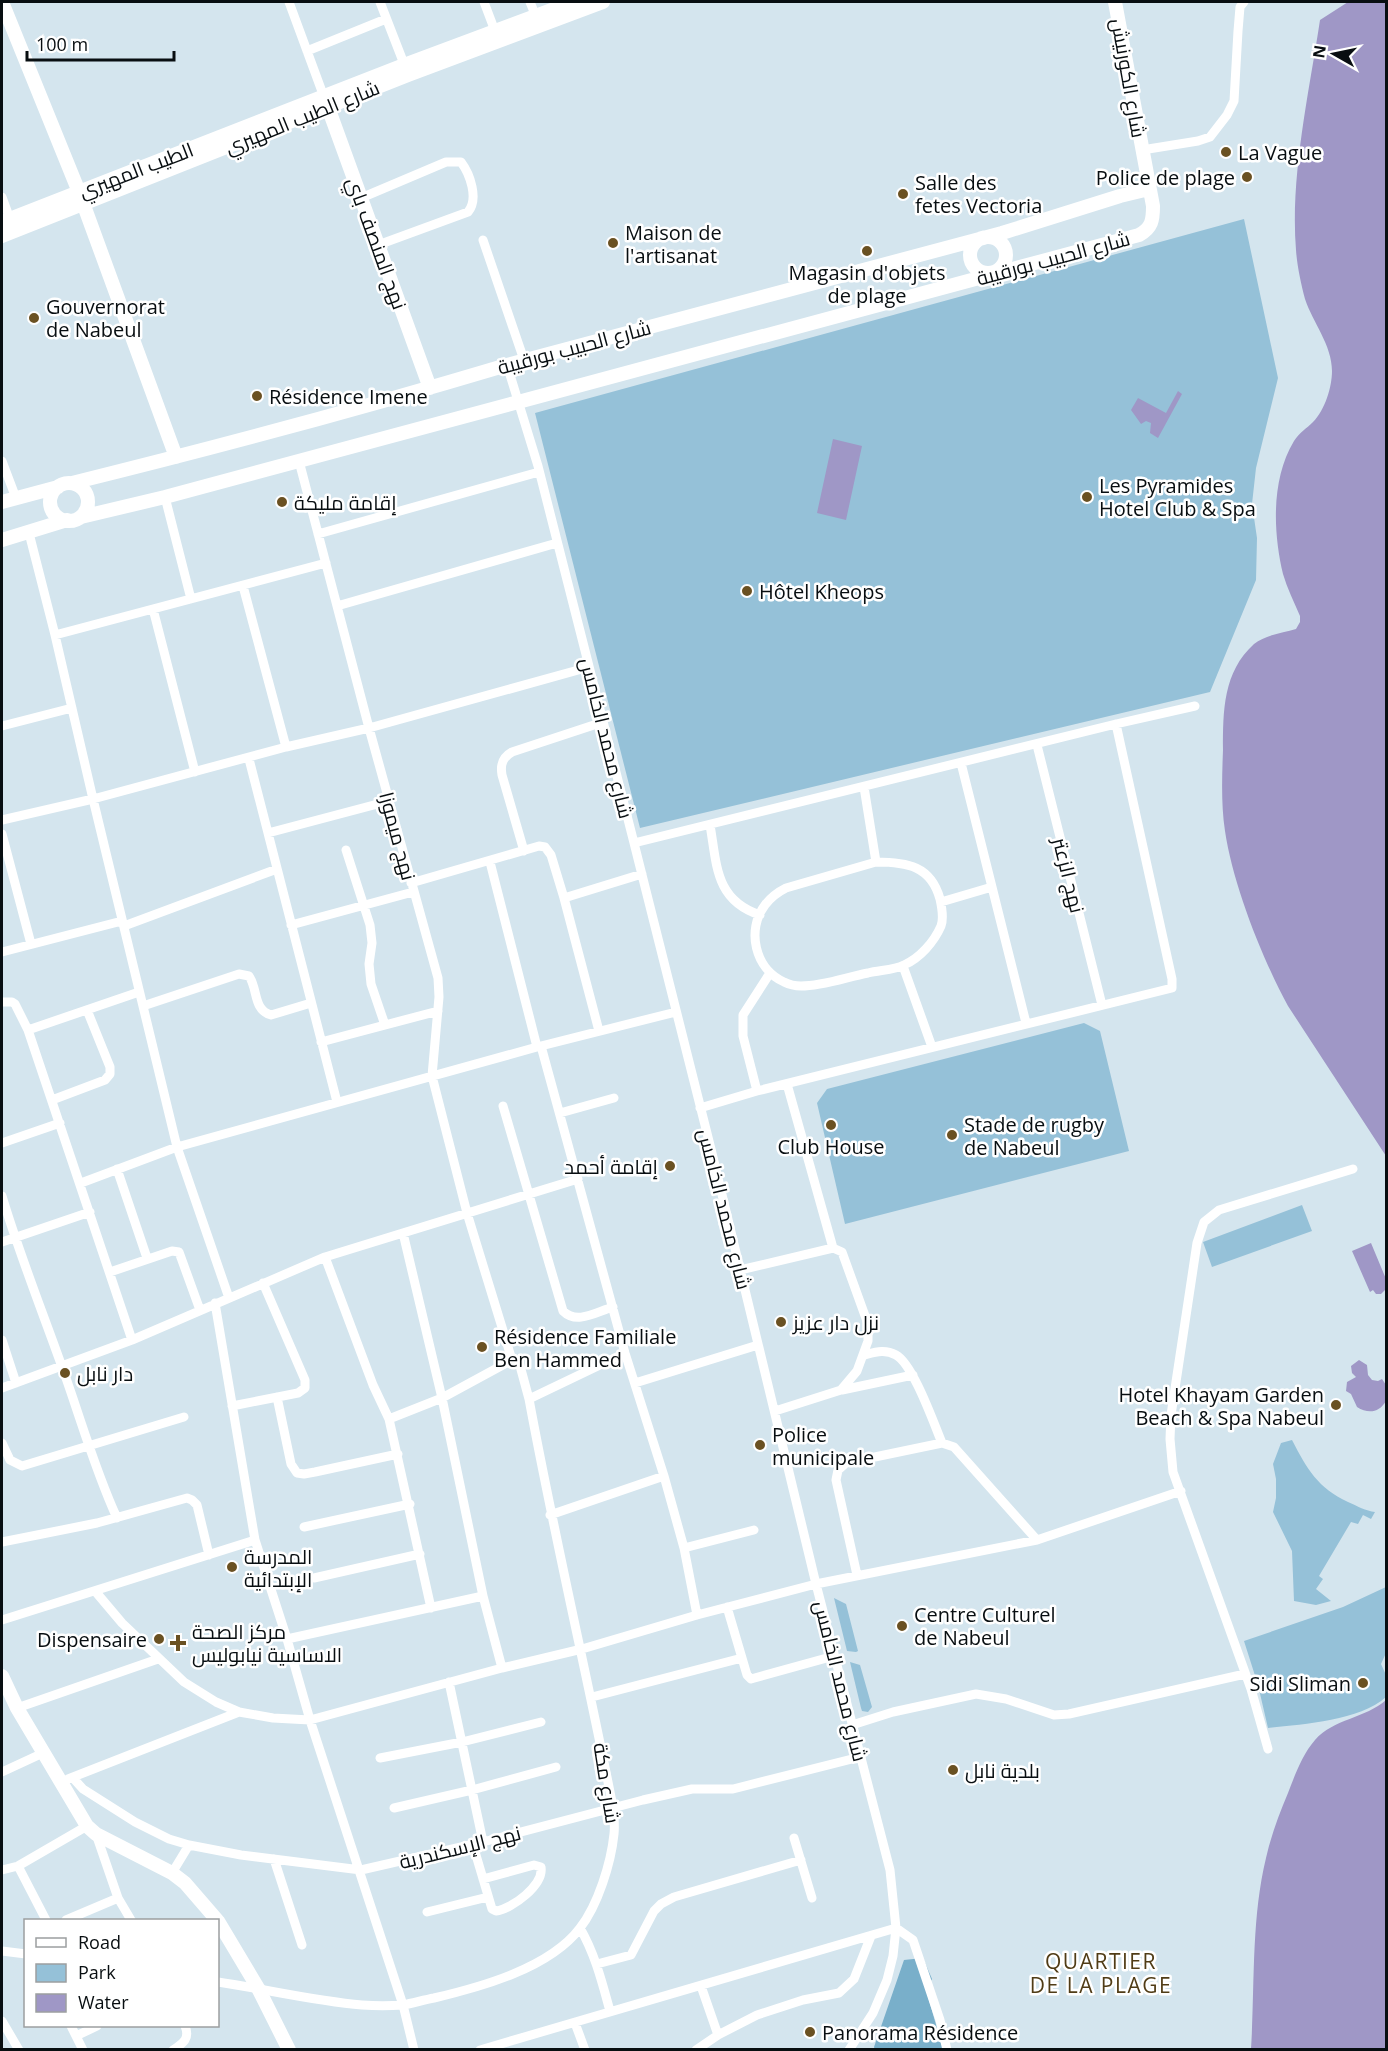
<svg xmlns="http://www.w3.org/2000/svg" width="1388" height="2051" viewBox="0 0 1388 2051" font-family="'Open Sans',Cairo,sans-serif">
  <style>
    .green { fill: #95c1d8 }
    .forest { fill: #79afca }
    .water { fill: #9f97c6 }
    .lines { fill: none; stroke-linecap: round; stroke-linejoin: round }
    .street { stroke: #fff; stroke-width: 9 }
    .secondary { stroke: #fff; stroke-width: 14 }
    .poi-dot { fill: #6a5122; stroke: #fff; stroke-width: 2 }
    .labels { text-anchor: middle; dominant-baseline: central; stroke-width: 5; stroke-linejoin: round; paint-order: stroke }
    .street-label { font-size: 20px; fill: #080e11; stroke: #fff }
    .poi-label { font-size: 20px; fill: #080e11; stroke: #fff; text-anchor: start }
    .neighbourhood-label { font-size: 21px; letter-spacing: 1.5px; fill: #503c16; stroke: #fff }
  </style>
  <rect width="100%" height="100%" fill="#d4e5ee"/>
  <path class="green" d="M1244 219 1278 378 1256 468 1252 504 1257 538 1256 580 1210 692 640 828 535 413Z
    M1084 1023 1100 1031 1129 1151 845 1224 817 1103 827 1089Z
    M1302 1205 1312 1231 1212 1267 1203 1242Z
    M1292 1440C1307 1469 1318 1488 1348 1502 1357 1506 1366 1511 1375 1512L1371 1519 1363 1515 1358 1524 1351 1522 1319 1576 1323 1579 1316 1589 1331 1601 1316 1605 1294 1601 1292 1551 1273 1512 1276 1498V1479L1273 1464 1281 1443Z
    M1386 1587V1653L1381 1664 1386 1675V1697C1359 1721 1303 1724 1268 1728L1258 1685 1244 1641 1343 1607Z
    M834 1598 846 1604 858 1651 856 1652 847 1651Z
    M850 1662 860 1665 872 1707 868 1712 862 1711 861 1708Z"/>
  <path class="forest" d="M923 1958 932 1979 926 1990 943 2049 875 2050 874 2047 904 1960Z"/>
  <path class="water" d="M1348 2H1386V1156L1288 1006C1262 958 1233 885 1225 831 1221 805 1222 776 1223 750 1223 711 1223 672 1254 644 1265 635 1282 633 1296 629L1300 622V616C1294 602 1287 588 1283 574 1273 532 1271 479 1294 441 1299 433 1307 428 1313 422 1325 410 1332 387 1332 371 1332 345 1313 323 1305 299 1301 284 1297 265 1296 250 1290 176 1309 93 1320 20Z
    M1178 391 1182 394 1158 438 1150 433 1151 423 1146 421 1141 424 1131 410 1138 398 1166 413Z
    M833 439 862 446 846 520 817 513Z
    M1371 1243 1386 1279 1385 1290 1381 1294H1376L1373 1290 1370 1292 1352 1251Z
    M1359 1360 1367 1365 1368 1375 1372 1380 1378 1381 1382 1379 1386 1385V1401C1379 1413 1368 1414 1357 1407L1351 1394 1346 1391 1347 1382 1356 1377 1352 1373 1351 1366Z
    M1386 1700V2049H1251C1255 1986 1251 1920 1266 1858 1271 1836 1279 1814 1288 1793 1295 1775 1302 1755 1315 1740 1333 1719 1366 1718 1386 1700Z"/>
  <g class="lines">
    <path class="street" d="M289 2 324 97
      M380 2 406 69
      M484 2 495 31
      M530 2 537 19
      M307 51 386 19
      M1142 150 1198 141 1210 137 1227 115 1234 101 1238 31 1240 7 1244 2
      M2 197 10 219
      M361 198 446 162H461C470 174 479 199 468 212L378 245
      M483 240 524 360
      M507 365 538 466 634 843 711 1149 816 1584 890 1870 896 1928 893 1956 887 1980 873 2013 849 2050
      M2 461 16 498
      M299 461 369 728 438 978 439 997 432 1076 467 1213 512 1360
      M165 497 191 599
      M29 533 55 635 93 799 177 1147 229 1298
      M318 534 539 472
      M243 586 286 747
      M337 606 557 543
      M153 609 195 772
      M55 635 326 563
      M2 726 72 708
      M1037 745 1102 1005
      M249 759 337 1102
      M961 763 1026 1023
      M864 787 876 862
      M2 820 93 799 286 747 369 728 589 667
      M710 825C717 865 715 900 760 915
      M268 833 389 801
      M2 834 31 944
      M634 843 1116 724 1195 706
      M346 850 370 925 372 943 369 964 371 984 385 1025
      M524 851 502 775C500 764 503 757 512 752L603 722
      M490 862 537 1047
      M876 862C907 862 931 866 940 899 942 908 944 918 941 926 934 942 920 958 904 965 894 970 880 970 868 973 847 977 823 986 801 986 796 986 788 984 784 982 755 969 746 930 765 905 771 897 778 892 786 888Z
      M411 883 539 846 545 847 551 855 564 898 642 874
      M564 898 599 1031
      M941 902 992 887
      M291 925 413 892
      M124 926 277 869
      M2 952 122 921
      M903 966 932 1047
      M2 1002H12L15 1004 28 1030 132 1340
      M143 1006 239 974 249 976C258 989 253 1010 271 1015L311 1003
      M28 1030 139 992
      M321 1042 438 1011
      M541 1046 625 1353 664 1476 684 1548 697 1615
      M787 1084 833 1248
      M757 1091 743 1036V1015L770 973
      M52 1100 105 1080 110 1074V1067L87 1010
      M503 1106 563 1311C577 1325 596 1312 613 1307
      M700 1108 757 1091 1172 988V979L1116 724
      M560 1113 614 1098
      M2 1143 60 1123
      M117 1169 147 1258
      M81 1183 177 1147 537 1047 676 1012
      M2 1196C19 1253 41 1308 61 1364 80 1416 94 1468 117 1518
      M2 1242 90 1212
      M325 1257 373 1385 389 1419 431 1608
      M740 1270 833 1248 842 1252 868 1324V1341L857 1371 841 1390 775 1411
      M110 1272 172 1251 179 1252 200 1310
      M215 1303 255 1540 287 1639 310 1720 403 2005 414 2050
      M2 1340 16 1383
      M864 1355C876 1352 885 1349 896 1355 913 1364 934 1424 942 1443
      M635 1383 758 1345
      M2 1388 132 1340 325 1257 578 1179
      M842 1390 913 1375
      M277 1397 291 1464 297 1473 304 1474 315 1472 398 1454
      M232 1406 298 1393 305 1388V1380L263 1283
      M389 1419 442 1398 512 1360 519 1362 529 1399 625 1353
      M2 1443 10 1460 22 1466 184 1417
      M550 1515 664 1476
      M304 1527 410 1504
      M2 1542 97 1523 187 1498 192 1500 197 1505 209 1555
      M684 1548 754 1530
      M857 1575 836 1480 838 1470 846 1463 942 1443 954 1447 1037 1540
      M314 1578 420 1554
      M95 1591 122 1623 184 1682 216 1702 239 1712 273 1718 310 1720 502 1668 582 1649 697 1615 816 1584 1037 1540 1181 1491
      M483 1596 502 1668
      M727 1607 747 1675 751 1679 834 1656
      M2 1620 255 1540
      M287 1639 483 1596 442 1398 403 1233
      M449 1682 483 1842
      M592 1697 742 1658
      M17 1708 158 1659
      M852 1725 893 1712 976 1694 1006 1699 1054 1715 1069 1714 1245 1674
      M1268 1749 1251 1689 1173 1472 1170 1439 1171 1415 1197 1243 1204 1222 1219 1210 1353 1169
      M380 1758 462 1742 541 1722
      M2 1772 43 1753
      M73 1778 83 1789 135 1822 169 1839 189 1845 241 1855 361 1870 483 1842 643 1800 692 1789H733L860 1757
      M68 1779 239 1712
      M394 1808 472 1790 556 1767
      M96 1834 118 1898 131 1920
      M794 1838 812 1898
      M473 1845 492 1909 496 1911C512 1909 544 1885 541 1867L534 1865 483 1879
      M274 1859 302 1945
      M18 1866 46 1920
      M2 1870 18 1866 87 1826
      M172 1873 189 1845
      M427 1912 488 1897
      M66 1920 118 1898
      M580 1928C595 1954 602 1982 610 2011
      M2 1951 26 1954
      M597 1964 631 1955 654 1911 661 1904 674 1897 801 1860
      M218 1982C265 1989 314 2001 362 2005 375 2006 390 2006 403 2005 413 2003 424 2000 434 1998 481 1987 550 1968 580 1928 598 1905 611 1863 614 1834 615 1825 614 1816 613 1807 586 1670 554 1535 529 1399
      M701 1986 718 2035
      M2 2021 19 2050
      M575 2023 585 2050
      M71 2026 83 2050
      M76 2036 97 2026
      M173 2050C184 2043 190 2038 185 2026
      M480 2050 896 1928 913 1940 940 2020 947 2050
      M696 2050 718 2035 757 2015 803 2000 839 1993 854 1979 871 1936"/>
    <path class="secondary" d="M2 2 79 192 176 457
      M325 99 430 388
      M2 222 404 65 573 2
      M2 236 408 75 603 2
      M970 255a18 18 0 1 1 36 0a18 18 0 1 1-36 0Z
      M72 483C218 447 363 408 507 365L1002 233 1120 196 1149 189
      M50 502a19 19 0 1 1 38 0a19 19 0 1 1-38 0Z
      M2 502 58 487
      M81 517 165 497 1139 235C1152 228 1153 220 1153 206L1115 2
      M2 540 67 520
      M2 1676 17 1708 87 1826 96 1834 172 1873 185 1883 217 1920
      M218 1921 258 1988 289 2050"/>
  </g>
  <g class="poi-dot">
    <circle cx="1226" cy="152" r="6"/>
    <circle cx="1247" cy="177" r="6"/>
    <circle cx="903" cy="194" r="6"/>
    <circle cx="613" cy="243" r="6"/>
    <circle cx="867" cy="251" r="6"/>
    <circle cx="34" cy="318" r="6"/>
    <circle cx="257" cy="396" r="6"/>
    <circle cx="1087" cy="497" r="6"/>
    <circle cx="282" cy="502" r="6"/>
    <circle cx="747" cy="591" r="6"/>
    <circle cx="831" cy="1125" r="6"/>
    <circle cx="952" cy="1135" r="6"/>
    <circle cx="670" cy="1166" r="6"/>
    <circle cx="781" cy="1322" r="6"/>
    <circle cx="482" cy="1347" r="6"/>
    <circle cx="65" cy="1373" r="6"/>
    <circle cx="1336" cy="1405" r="6"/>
    <circle cx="760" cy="1445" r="6"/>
    <circle cx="232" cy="1567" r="6"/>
    <circle cx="902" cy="1626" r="6"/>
    <circle cx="159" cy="1639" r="6"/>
    <path d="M175 1634h6v6h6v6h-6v6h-6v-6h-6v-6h6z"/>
    <circle cx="1363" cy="1683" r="6"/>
    <circle cx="953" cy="1770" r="6"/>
    <circle cx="810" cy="2032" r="6"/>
  </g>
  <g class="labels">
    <g class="street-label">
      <text transform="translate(1129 78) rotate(80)">شارع الكورنيش</text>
      <text transform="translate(302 117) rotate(-22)">شارع الطيب المهيري</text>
      <text transform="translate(136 170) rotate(-21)">الطيب المهيري</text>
      <text transform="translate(377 243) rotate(70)">نهج المنصف باي</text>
      <text transform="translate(1053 258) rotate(-15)">شارع الحبيب بورقيبة</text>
      <text transform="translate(574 347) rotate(-15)">شارع الحبيب بورقيبة</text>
      <text transform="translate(607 738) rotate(76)">شارع محمد الخامس</text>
      <text transform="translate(398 836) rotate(75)">نهج ميموزا</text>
      <text transform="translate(1069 875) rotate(76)">نهج الزعتر</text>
      <text transform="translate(725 1209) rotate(76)">شارع محمد الخامس</text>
      <text transform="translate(841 1681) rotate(76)">شارع محمد الخامس</text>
      <text transform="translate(607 1783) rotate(81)">شارع مكة</text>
      <text transform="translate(460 1847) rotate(-14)">نهج الإسكندرية</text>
    </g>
    <g class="poi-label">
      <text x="1238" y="152">La Vague</text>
      <text x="1235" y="177" text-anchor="end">Police de plage</text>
      <text x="915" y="182">Salle des<tspan x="915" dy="23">fetes Vectoria</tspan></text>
      <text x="625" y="232">Maison de<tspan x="625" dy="23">l'artisanat</tspan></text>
      <text x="867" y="272" text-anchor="middle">Magasin d'objets<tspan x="867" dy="23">de plage</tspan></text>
      <text x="46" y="306">Gouvernorat<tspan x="46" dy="23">de Nabeul</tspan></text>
      <text x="269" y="396">Résidence Imene</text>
      <text x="1099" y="485">Les Pyramides<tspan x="1099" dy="23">Hotel Club &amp; Spa</tspan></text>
      <text x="294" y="502">إقامة مليكة</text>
      <text x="759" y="591">Hôtel Kheops</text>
      <text x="964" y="1124">Stade de rugby<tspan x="964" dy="23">de Nabeul</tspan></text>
      <text x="831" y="1146" text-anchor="middle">Club House</text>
      <text x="658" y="1166" text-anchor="end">إقامة أحمد</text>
      <text x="793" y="1322">نزل دار عزيز</text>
      <text x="494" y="1336">Résidence Familiale<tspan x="494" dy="23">Ben Hammed</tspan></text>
      <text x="77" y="1373">دار نابل</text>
      <text x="1324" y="1394" text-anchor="end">Hotel Khayam Garden<tspan x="1324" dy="23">Beach &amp; Spa Nabeul</tspan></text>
      <text x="772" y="1434">Police<tspan x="772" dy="23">municipale</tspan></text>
      <text x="244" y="1556">المدرسة<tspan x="244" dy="23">الإبتدائية</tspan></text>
      <text x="914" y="1614">Centre Culturel<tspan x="914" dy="23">de Nabeul</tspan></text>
      <text x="192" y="1631">مركز الصحة<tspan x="192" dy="23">الاساسية نيابوليس</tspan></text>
      <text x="147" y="1639" text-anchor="end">Dispensaire</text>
      <text x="1351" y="1683" text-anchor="end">Sidi Sliman</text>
      <text x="965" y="1770">بلدية نابل</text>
      <text x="822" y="2032">Panorama Résidence</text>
    </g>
    <g class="neighbourhood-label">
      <text x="1101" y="1961">QUARTIER<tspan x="1101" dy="24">DE LA PLAGE</tspan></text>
    </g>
  </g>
  <rect width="1388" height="2051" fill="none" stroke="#080e11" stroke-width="6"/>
  <rect x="24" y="1919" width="195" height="108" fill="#ffffff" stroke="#9c9fa0" stroke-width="1.5"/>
  <rect x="36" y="1938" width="30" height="9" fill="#ffffff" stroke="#9c9fa0" stroke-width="1.5"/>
  <text x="78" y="1949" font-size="18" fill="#080e11">Road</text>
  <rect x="36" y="1964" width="30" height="18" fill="#95c1d8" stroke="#9c9fa0" stroke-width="1.5"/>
  <text x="78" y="1979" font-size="18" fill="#080e11">Park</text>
  <rect x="36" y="1994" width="30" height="18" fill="#9f97c6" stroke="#9c9fa0" stroke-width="1.5"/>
  <text x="78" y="2009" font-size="18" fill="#080e11">Water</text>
  <g transform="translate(1334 54) rotate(279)" stroke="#ffffff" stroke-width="4.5" paint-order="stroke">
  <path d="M0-4.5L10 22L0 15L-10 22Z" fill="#080e11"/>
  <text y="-9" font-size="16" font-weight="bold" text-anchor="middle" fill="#080e11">N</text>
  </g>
  <path d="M27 51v9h147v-9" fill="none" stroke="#080e11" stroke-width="3"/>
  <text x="36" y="51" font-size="18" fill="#080e11" stroke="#ffffff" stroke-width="4.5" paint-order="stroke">100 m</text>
</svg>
